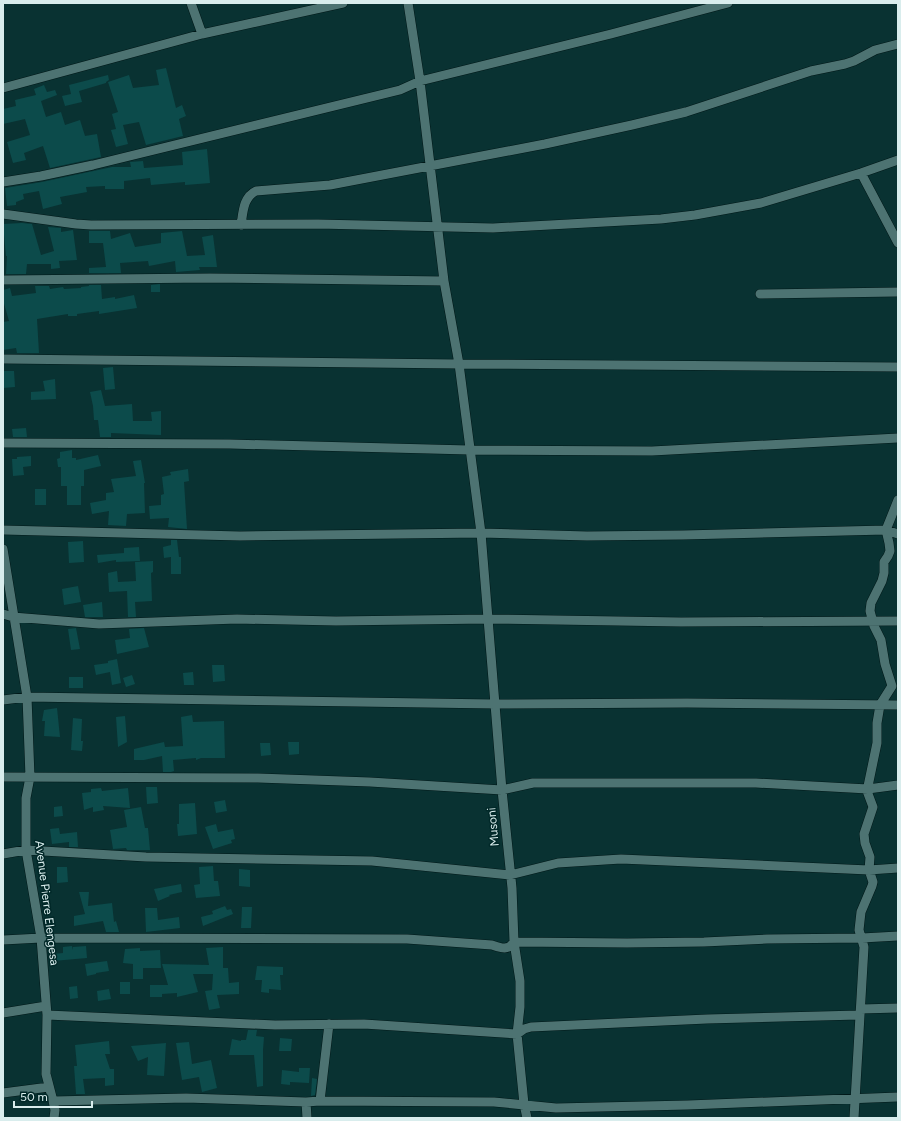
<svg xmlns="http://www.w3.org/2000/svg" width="901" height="1121" viewBox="0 0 901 1121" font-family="Figtree,sans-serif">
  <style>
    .building { fill: #0c4b4b }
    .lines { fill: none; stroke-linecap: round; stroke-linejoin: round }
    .street-casing { stroke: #001818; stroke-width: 10 }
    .street { stroke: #4d7372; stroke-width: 9 }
    .labels { text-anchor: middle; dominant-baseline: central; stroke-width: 3; stroke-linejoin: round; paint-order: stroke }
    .street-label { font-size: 12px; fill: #d9eded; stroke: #002828 }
  </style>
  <rect width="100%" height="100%" fill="#093232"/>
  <path class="building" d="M166 68 176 108 182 105 186 116 179 119 183 136 146 145 139 122 123 125 128 144 116 147 111 130 116 129 112 114 118 112 108 82 129 75 133 88 159 85 156 70Z
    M108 75 109 80 106 82V83L79 91 82 102 65 106 62 96 71 94 69 85Z
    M44 85 47 92 55 90 57 95 41 101 46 117 61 112 65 125 80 120 85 136 97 134 101 157 50 168 43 146 24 153 26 160 13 163 7 142 30 135 25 119 3 124V109L16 106 15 100 36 95 34 89Z
    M207 149 210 183 185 185V182L151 185 150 178 124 181V189H105V186L86 187 87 192 60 197 62 204 43 209 39 191 23 194 24 199 16 202V205L7 206 5 188 42 182 112 167H131L130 162 143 161 144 168 183 165 182 152Z
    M22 223 32 224 41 255 54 251 48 227 61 228V232L73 230 77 260 59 261 60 268 51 269V264H27L26 274H6L7 256H6L3 224Z
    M89 231H110L111 239 130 233 135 247 161 243V233L182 231 187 256 205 255 202 237 213 235 217 267H199L200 270 176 272 175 261 149 266 148 261 120 263 121 273H89V268L106 267 103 243H89Z
    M160 284V292H151V285Z
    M89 285H101L102 299 115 297V299L134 295 137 308 99 314V311L77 314V316H68V314L37 319 39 353H17L16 348 3 350V322L9 321 3 300V290L10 288 12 296 36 293 35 286H49L50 289 63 287 64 289 81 288V287L89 286Z
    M113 367 115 389 105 390 103 368Z
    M3 371H14L15 387 3 388Z
    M55 379 56 399 31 400V392L45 391 43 381Z
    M101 390 105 406 132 404 133 421H152L151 412 161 411V435L111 433V437H100L98 420H94L93 406 90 392Z
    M26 428 27 437H13L12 429Z
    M72 450V458H76V460L98 455 101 466 84 470V486H81V505H67V486H61V467H58L57 459 60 458V452Z
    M31 456V466L23 467 24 475 13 476 12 459H17V457Z
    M141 460 145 483H144L145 513 127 514 126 526 108 525 109 511 92 514 90 503 106 500V493L114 492 111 479 136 476 133 461Z
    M188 469 189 481 184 482 187 529 168 527 169 518 150 519 149 506 161 505V495L164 494 162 477 171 475 170 472Z
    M35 489H46V505H35Z
    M171 540H177L179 557H181V574H171V557L164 558 163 547 171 545Z
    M83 541 84 562 69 563 68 542Z
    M139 547 140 561 116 562V560L98 563 97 555 124 553V548Z
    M153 561V572L151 573 152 601 135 602 136 617H128L127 591 109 592 108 573 117 571 118 582 136 581 135 562Z
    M78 586 81 602 64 605 62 589Z
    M102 602 103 617H85L83 605Z
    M76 628 80 649 71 650 68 629Z
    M144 628 149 647 117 654 115 640 130 638 129 629Z
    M117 659 121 683 112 685 110 672 96 675 94 665 108 663V661Z
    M212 665H224L225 681 213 682Z
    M193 672 194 685H184L183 673Z
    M132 675 135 684 126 687 123 678Z
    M69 677H83V688H69Z
    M57 708 60 737 44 736 45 721H42L44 710Z
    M192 715 193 722 224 721 225 758H201L196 760V758L173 760 174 771 171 772H163L162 756 144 760H134V749L164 742 165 747 183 746 181 717Z
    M125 716 127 742 118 747 116 717Z
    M73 718 82 719 81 741H83L82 751 71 750Z
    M288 742H299V754L289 755Z
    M260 743H270L271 755 261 756Z
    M146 787H157L158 803 147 804Z
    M101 788 102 791 128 788 130 808 103 806 104 810 93 812V807L84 810 82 793 91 792V789Z
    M225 800 227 811 216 813 214 802Z
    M195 803 197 834 178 836 177 824H179V804Z
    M62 806 63 816 54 817V807Z
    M141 807 145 828H148L150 850H127L126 848 113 849 110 830 127 827 124 810Z
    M216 824 218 832 233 829 235 839 231 840 232 843 213 849 205 827Z
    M59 828 60 834 77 832 78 847H69V842L52 844 50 829Z
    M213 866 214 881H218L220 896 196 898 194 885 200 884 199 867Z
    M57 867H67L68 882 57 883Z
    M239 869 250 870V887L239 886Z
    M181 884 182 892 169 895 170 896 158 901 154 889Z
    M79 892H89L88 906 112 903 114 922 116 921 119 932H106L103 921 74 926V916L85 914Z
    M225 906 227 910 231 909 233 914 203 926 201 917 213 914 212 911Z
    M242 907H252L251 928H241Z
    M145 908H157L158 920 179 917 180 928 146 932Z
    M72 946 73 950V947L86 946 87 958 53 961V954L63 953V947Z
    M223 947V968H228L229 983 239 982V994L217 995 220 1008 209 1010 205 991 212 990 213 974H193L198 992 177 997V993L162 994V997H150V985H168L162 964 209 965 206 948Z
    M140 948V951L160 950 161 968H143V979H133V964L123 963 125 949Z
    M107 961 109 971 96 973V974L87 976 85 964Z
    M257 966 283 967V975H280L281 990 269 989V993L261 992 262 980H255Z
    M120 982H130V994H120Z
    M77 986 78 998 70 999 69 987Z
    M109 989 111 999 98 1001 97 991Z
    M248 1030H257L256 1036 264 1037 263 1050V1086L257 1087 254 1055H229L232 1039 241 1041V1040H246Z
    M280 1038 292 1039 291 1051H279Z
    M109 1041 110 1054H105L110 1069H114V1085L105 1086V1078L83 1079 85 1094H76L74 1066H77L75 1045Z
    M189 1042 192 1064 211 1060 217 1088 202 1092 199 1077 182 1080 176 1043Z
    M166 1043 164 1076 147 1075 148 1057 138 1061 131 1046Z
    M299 1068H310L309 1083 290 1082V1085L281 1084 282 1070 299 1072Z
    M312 1078 317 1079 315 1095 311 1096Z"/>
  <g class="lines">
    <g class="street-casing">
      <path id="street" d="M191 3 202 34
        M408 3 420 81 444 281 459 364 481 533 502 790 512 888 514 942 520 981V1007L517 1034 524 1104 527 1118
        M3 88 202 34 343 3
        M861 173 898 243
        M3 182 41 176 93 165 400 90 420 81 611 34 728 3
        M3 214 76 224 91 225 318 224 493 228 661 219 695 215 761 203 861 173 898 160
        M241 225C243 213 243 197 256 191L330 185 545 144 632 125 686 112 811 71 845 64 854 61 875 50 898 44
        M3 280 210 278 444 281
        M760 294 898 292
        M3 359 459 364 898 367
        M3 443 230 444 469 450 652 451 898 438
        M3 530 240 536 481 533 587 536 683 535 886 530 898 534
        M3 549 27 697 30 777 26 798V850L41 938 47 1015 46 1074 53 1101 55 1110 54 1118
        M3 614 13 617 99 624 237 619 336 621 488 619 681 622 898 621
        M3 700 27 697 495 704 687 703 898 705
        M3 777 258 778 370 782 502 790 533 783H756L868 789 898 785
        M3 854 26 850 146 857 372 861 510 875 558 863 621 859 869 870 898 868
        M3 940 41 938 407 939 492 945C501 948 508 951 514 942L627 943 704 942 767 939 862 938 898 936
        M861 1009 898 1008
        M3 1013 46 1006
        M47 1015 275 1025 364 1024 517 1034 524 1029 531 1027 707 1019 859 1015
        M3 1093 49 1087
        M53 1101 186 1098 306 1102 320 1101 494 1102 556 1108 688 1105 898 1097
        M320 1101 329 1024
        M306 1102 307 1118
        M854 1118 864 947 859 930 861 912 872 886 873 882 869 870 870 857 865 843 864 834 873 807 867 791 877 743V723L880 705 892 686 885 664 881 640 874 626 870 611 871 603 882 581 884 573V562L888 556 890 551 889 543 886 530 898 500"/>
    </g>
    <use href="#street" class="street"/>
  </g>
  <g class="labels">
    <g class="street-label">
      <text transform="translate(493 827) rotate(-95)">Musoni</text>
      <text transform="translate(47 903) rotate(83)">Avenue Pierre Elengesa</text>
    </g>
  </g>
  <rect width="901" height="1121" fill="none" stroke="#d9eded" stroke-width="8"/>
  <path d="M14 1101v6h78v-6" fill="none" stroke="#d9eded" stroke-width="2"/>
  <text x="20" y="1101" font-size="12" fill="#d9eded" stroke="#002828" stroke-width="3" paint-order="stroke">50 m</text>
</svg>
